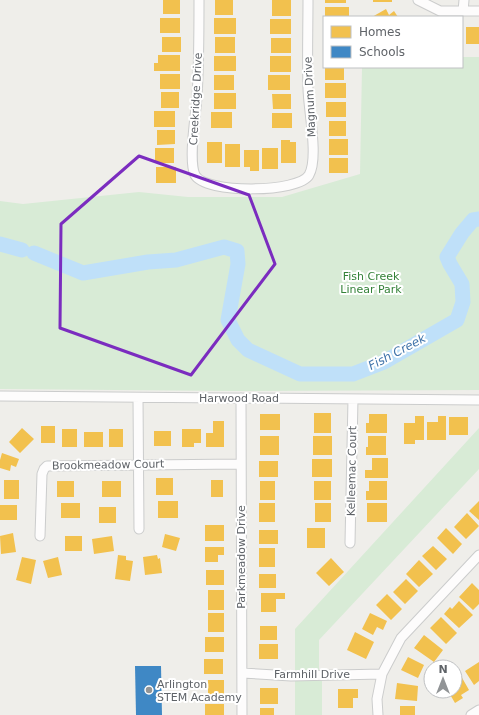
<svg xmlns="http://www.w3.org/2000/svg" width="479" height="715" viewBox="0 0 479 715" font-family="'DejaVu Sans',sans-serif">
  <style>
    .green { fill: #d8ebd6 }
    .homes { fill: #f2c14e }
    .schools { fill: #3f88c5 }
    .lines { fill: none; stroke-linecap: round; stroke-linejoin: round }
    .river { stroke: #bfe0f9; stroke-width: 15 }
    .minor-casing { stroke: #cbcccc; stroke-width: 11 }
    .minor { stroke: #fdfcfc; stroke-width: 9 }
    .marked { fill: none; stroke: #7b2cbf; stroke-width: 3; stroke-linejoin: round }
    .poi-dot { fill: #919496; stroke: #fff; stroke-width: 1.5 }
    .labels { text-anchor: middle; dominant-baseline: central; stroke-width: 4; stroke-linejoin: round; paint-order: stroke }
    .street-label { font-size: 11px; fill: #5f6368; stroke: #fff }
    .park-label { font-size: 11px; fill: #348238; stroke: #fff }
    .poi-label { font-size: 11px; fill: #5f6368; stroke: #fff; text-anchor: start }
    .water-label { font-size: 12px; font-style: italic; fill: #4174aa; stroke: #fff }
  </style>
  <rect width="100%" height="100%" fill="#efeeea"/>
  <path class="green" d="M462 57H479V390L231 391 0 389V201L23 204 139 192 188 197H282L360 174 362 67H462Z
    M479 428V469L319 640V681H322V715H295V629Z"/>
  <path class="homes" d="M163 0H180V14H163Z
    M215 0H233V15H215Z
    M272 0H291V16H272Z
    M325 0H346V3H325Z
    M373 0H392V2H373Z
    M325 7H349V17H325Z
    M386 9 389 15 394 11 398 17H372Z
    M160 18H180V33H160Z
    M214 18H236V34H214Z
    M270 19H291V34H270Z
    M466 27H479V44H466Z
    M162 37H181V52H162Z
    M215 37H235V53H215Z
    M271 38H291V53H271Z
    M158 55H180V71H154V63H158Z
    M214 56H236V71H214Z
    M270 56H291V72H270Z
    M325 67H344V80H325Z
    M160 74H180V89H160Z
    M214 75H234V90H214Z
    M268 75H290V90H268Z
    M325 83H346V98H325Z
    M161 92H179V108H161Z
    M214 93H236V109H214Z
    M272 94H291V109H273Z
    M326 102H346V117H326Z
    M154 111H175V127H154Z
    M211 112H232V128H211Z
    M272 113H292V128H272Z
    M329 121H346V136H329Z
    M157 130H175V144L157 145Z
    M329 139H348V155H329Z
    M281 140H290V142H296V163H281Z
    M207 142H222V163H207Z
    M225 144H240V167H225Z
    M155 148H174V163H155Z
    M262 148H278V169H262Z
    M244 150H259V171H250V167H244Z
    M329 158H348V173H329Z
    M156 167H176V183H156Z
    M314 413H331V433H314Z
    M260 414H280V430H260Z
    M369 414H387V433H366V423H369Z
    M415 416H424V440H415V444H404V423H415Z
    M438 416H446V440H427V422H438Z
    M449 417H468V435H449Z
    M213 421H224V447H206V433H213Z
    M41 426H55V443H41Z
    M22 428 34 439 20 453 9 442Z
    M62 429H77V447H62Z
    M109 429H123V447H109Z
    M182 429H201V443H194V447H182Z
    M154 431H171V446H154Z
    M84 432H103V447H84Z
    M260 436H279V455H260Z
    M313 436H332V455H313Z
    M368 436H386V455H366V447H368Z
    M2 453 19 459 16 467 11 465 10 471 0 468V460Z
    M372 458H388V478H365V470H372Z
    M312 459H332V477H312Z
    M259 461H278V477H259Z
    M156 478H173V495H156Z
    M4 480H19V499H4Z
    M211 480H223V497H211Z
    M57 481H74V497H57Z
    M102 481H121V497H102Z
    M260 481H275V500H260Z
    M314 481H331V500H314Z
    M369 481H387V500H366V491H369Z
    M158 501H178V518H158Z
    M479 501V520L469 511Z
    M61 503H80V518H61Z
    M259 503H275V522H259Z
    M315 503H331V522H315Z
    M367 503H387V522H367Z
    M0 505H17V520H0Z
    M99 507H116V523H99Z
    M467 513 479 526 466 539 454 527Z
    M205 525H224V541H205Z
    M307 528H325V548H307Z
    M446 528 462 544 453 554 437 538Z
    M259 530H278V544H259Z
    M13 533 16 552 1 554 0 536Z
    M165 534 180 538 176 551 162 547Z
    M65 536H82V551H65Z
    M112 536 114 551 94 554 92 539Z
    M433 546 447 559 436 570 422 556Z
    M205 547H224V555H218V562H205Z
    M259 548H275V567H259Z
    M118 555 126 556V560L133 561 130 581 115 579Z
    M157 555 158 559 160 558 162 573 145 575 143 557Z
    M22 557 36 560 31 584 16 580Z
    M58 557 62 575 48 578 43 561Z
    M331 558 344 572 329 586 316 573Z
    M419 560 433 574 419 587 406 574Z
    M206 570H224V585H206Z
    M259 574H276V588H259Z
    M406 579 418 591 405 604 393 592Z
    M472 583 479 590V604L473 610 459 597Z
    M208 590H224V610H208Z
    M261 593H285V599H276V612H261Z
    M387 594 402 609 391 620 376 605Z
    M459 601 473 615 459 628 444 614 450 607 452 609Z
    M208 613H224V632H208Z
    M370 613 387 621 383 630 377 627 373 635 362 629Z
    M441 617 457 633 446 644 430 628Z
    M260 626H277V640H260Z
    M355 632 374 642 366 659 347 650Z
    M424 635 443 650 434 662 414 648Z
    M205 637H224V652H205Z
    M259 644H278V659H259Z
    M408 657 424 665 418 678 401 670Z
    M204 659H223V674H204Z
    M479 662V681L474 685 465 671Z
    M457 669 469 690 461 695 463 698 455 703 448 691H455V670Z
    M208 680H224V699H208Z
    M397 683 418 686 417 701 395 699Z
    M260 688H278V704H260Z
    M338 689H358V698H353V708H338Z
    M205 704H224V715H205Z
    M400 706H415V715H400Z
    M260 708H274V715H260Z"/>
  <path class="schools" d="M135 666H161L162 715H136Z"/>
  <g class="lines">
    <path class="river" d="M0 244 22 250
      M34 253 83 273 148 262 176 260 224 247 237 251 238 264 228 320 238 340 248 350 300 374H353L384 362 457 320 463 302 462 284 450 264 447 257 462 233 473 220 479 219"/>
    <g class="minor-casing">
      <path id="minor" d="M199 0C199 32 199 65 197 97 196 114 188 160 195 175 205 194 299 193 309 175 319 158 308 108 308 88 307 59 308 29 308 0
        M418 0 440 11H479
        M463 11 464 0
        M0 396 479 400
        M138 398 139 529
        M241 398 242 715
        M40 536 42 474 44 469 47 466 241 464
        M350 543 353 399
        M242 673 291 676 382 674
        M378 715 377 699 382 674 401 638 479 555
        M471 715 479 710"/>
    </g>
    <use href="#minor" class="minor"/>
  </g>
  <path class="marked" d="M139 156 249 195 275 264 191 375 60 328 61 224Z"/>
  <circle class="poi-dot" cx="149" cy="690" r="4"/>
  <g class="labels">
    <g class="street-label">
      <text transform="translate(310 97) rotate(-93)">Magnum Drive</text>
      <text transform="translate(196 99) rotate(-87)">Creekridge Drive</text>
      <text x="239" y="398">Harwood Road</text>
      <text transform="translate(108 465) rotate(-1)">Brookmeadow Court</text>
      <text transform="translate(352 471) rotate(-89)">Kelleemac Court</text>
      <text transform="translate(241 557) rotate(-90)">Parkmeadow Drive</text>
      <text x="312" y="674">Farmhill Drive</text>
    </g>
    <g class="park-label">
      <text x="371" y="276">Fish Creek<tspan x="371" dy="13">Linear Park</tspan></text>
    </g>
    <g class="poi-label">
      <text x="157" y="684">Arlington<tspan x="157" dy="13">STEM Academy</tspan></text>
    </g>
    <g class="water-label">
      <text transform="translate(397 352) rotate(-28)">Fish Creek</text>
    </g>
  </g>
  <rect x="323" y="16" width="140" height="52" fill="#ffffff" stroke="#bfc1c3"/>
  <rect x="331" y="26" width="20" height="12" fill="#f2c14e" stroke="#bfc1c3"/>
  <text x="359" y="36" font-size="12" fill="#5f6368">Homes</text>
  <rect x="331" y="46" width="20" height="12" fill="#3f88c5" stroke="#bfc1c3"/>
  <text x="359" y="56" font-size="12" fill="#5f6368">Schools</text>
  <g transform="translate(443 679)"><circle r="19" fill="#ffffff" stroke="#bfc1c3"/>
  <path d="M0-3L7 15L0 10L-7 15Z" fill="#919496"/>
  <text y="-6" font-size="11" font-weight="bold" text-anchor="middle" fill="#5f6368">N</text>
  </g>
</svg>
